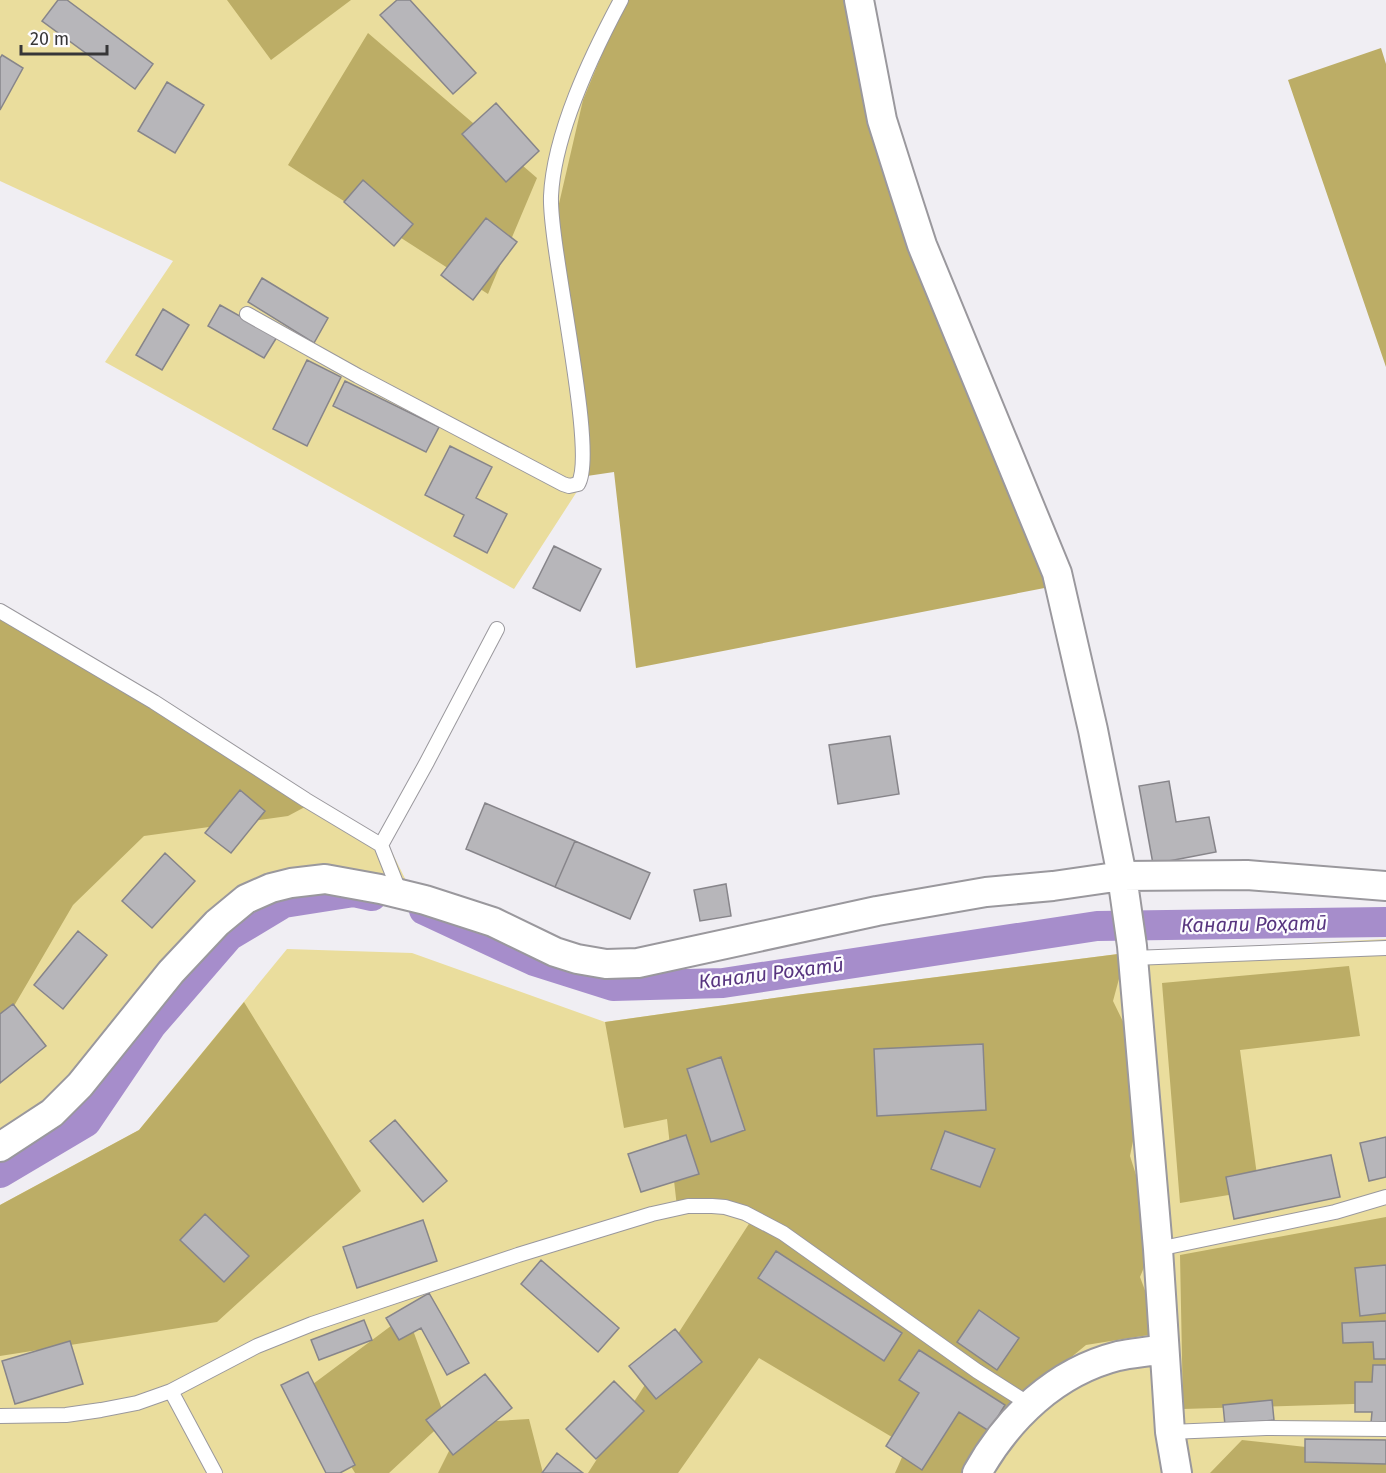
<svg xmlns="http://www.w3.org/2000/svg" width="1386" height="1473" viewBox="0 0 1386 1473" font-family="'Fira Sans',sans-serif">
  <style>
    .green { fill: #eadd9d }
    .forest { fill: #bcad66 }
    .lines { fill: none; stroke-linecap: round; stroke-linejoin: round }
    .canal { stroke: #a68dcb; stroke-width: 30 }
    .building { fill: #b7b6ba; stroke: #87858a; stroke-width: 1.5 }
    .service-casing { stroke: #9a989d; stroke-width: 16 }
    .minor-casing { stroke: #9a989d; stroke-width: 32 }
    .service { stroke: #fff; stroke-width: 14 }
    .minor { stroke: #fff; stroke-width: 28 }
    .labels { text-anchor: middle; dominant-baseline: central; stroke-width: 4.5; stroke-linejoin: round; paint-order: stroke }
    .water-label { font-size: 20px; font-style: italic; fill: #57347f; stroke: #fdfcff }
  </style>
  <rect width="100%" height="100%" fill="#f0eef3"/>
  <path class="green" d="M0 0H627L587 476 514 589 105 362 173 261 0 181Z
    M0 606 388 844 415 899 282 873 113 1045 0 1139Z
    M1386 939V1473H0V1205L139 1130 287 949 412 953 605 1022 803 994 1126 953Z"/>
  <path class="forest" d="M227 0H351L271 60Z
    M627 0H851L873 95 1060 585 636 668 614 472 587 476 564 317 558 208 583 100 619 13Z
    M368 33 537 178 488 294 288 165Z
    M1381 48 1386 64V367L1288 80Z
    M0 606 318 800 288 816 144 836 73 905 0 1030Z
    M1126 953 1113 1001 1147 1071 1130 1156 1156 1238 1140 1277 1161 1333 1086 1345 1035 1387 987 1473H895L907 1446 759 1358 678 1473H588L754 1216 677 1207 667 1119 624 1128 605 1022 803 994Z
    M1349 966 1360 1036 1240 1050 1259 1190 1180 1203 1162 983Z
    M244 1002 361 1191 217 1322 0 1356V1205L139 1130Z
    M1386 1217V1403L1183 1409 1180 1255Z
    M407 1314 446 1420 389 1473H355L305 1390Z
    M529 1419 543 1473H438L463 1423Z
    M1242 1440 1386 1456V1473H1210Z"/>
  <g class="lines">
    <path class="canal" d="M424 910 534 961 613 986 723 983 1097 926 1386 922
      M0 1173 86 1122 151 1026 229 936 284 903 354 892 372 896"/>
  </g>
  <path class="building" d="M58 0H67L153 64 135 89 42 21Z
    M397 0H410L476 73 453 94 380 15Z
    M2 55 23 68 0 110V58Z
    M167 82 204 105 175 153 138 131Z
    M496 103 539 151 506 182 462 134Z
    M363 180 413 224 394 246 344 202Z
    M486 218 517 242 473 300 441 275Z
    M262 278 328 318 314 343 248 302Z
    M220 305 277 337 264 358 208 326Z
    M163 309 189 325 162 370 136 355Z
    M307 360 341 377 307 446 273 429Z
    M345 381 439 427 426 452 333 406Z
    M450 446 492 467 476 498 507 514 487 553 454 536 464 515 425 495Z
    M554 546 601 569 580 611 533 588Z
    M890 736 899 794 838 804 829 745Z
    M1169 781 1176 822 1209 817 1216 852 1153 864 1139 786Z
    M240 790 265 811 231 853 205 833Z
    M485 803 575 841 555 887 466 849Z
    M575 841 650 873 630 919 555 887Z
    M165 853 195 881 152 928 122 901Z
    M726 884 731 916 700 921 694 890Z
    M78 931 107 955 63 1009 34 985Z
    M13 1004 46 1046 0 1083V1014Z
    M983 1044 986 1110 877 1116 874 1049Z
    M721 1057 745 1130 711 1142 687 1069Z
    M395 1120 447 1181 423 1202 370 1141Z
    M945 1131 995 1149 980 1187 931 1169Z
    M686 1135 699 1174 641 1192 628 1154Z
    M1386 1137V1177L1369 1181 1360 1143Z
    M1331 1155 1340 1197 1234 1219 1226 1177Z
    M205 1214 249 1256 224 1282 180 1240Z
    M423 1220 437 1261 357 1288 343 1247Z
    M776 1251 902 1333 884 1361 758 1278Z
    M541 1260 619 1328 598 1352 521 1284Z
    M1386 1265V1313L1360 1316 1355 1268Z
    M429 1293 469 1363 447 1375 421 1328 399 1340 386 1318Z
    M979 1310 1019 1338 997 1370 957 1342Z
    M364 1320 372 1340 319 1360 311 1340Z
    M1386 1321V1359H1374L1373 1342 1343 1343 1342 1323Z
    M675 1329 702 1362 656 1399 629 1366Z
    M70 1341 83 1384 15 1404 2 1361Z
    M919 1350 1005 1405 989 1431 959 1412 922 1470 886 1446 919 1393 899 1380Z
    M1373 1365H1386V1423H1371L1372 1412H1355V1382H1372Z
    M308 1372 355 1465 340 1473H326L281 1385Z
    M485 1374 512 1408 453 1455 426 1420Z
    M614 1381 644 1411 596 1459 566 1429Z
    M1272 1400 1274 1420 1225 1425 1223 1405Z
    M1305 1439 1386 1440V1464L1305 1462Z
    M557 1453 583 1473H542Z"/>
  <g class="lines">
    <g class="service-casing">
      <path id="service" d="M247 314 358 376 563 484 569 486 578 484C598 454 549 248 551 196 554 133 591 56 621 0
        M0 611 154 702 306 800 381 845 400 893
        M381 845 427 762 497 629
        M1133 958 1386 948
        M1158 1249 1335 1212 1386 1197
        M171 1391 215 1473
        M0 1416 66 1415 101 1410 137 1403 171 1391 257 1346 312 1324 518 1255 652 1214 688 1206H712L725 1207 745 1213 783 1233 977 1371 1029 1404
        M1170 1432 1266 1428 1386 1429"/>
    </g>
    <g class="minor-casing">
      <path id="minor" d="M859 0 882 120 901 180 922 245 1057 573 1093 730 1122 876 1132 946 1158 1249 1170 1432 1177 1473
        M0 1147 52 1113 80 1085 171 972 217 923 246 899 271 888 291 883 325 879 380 889 425 900 493 922 555 952 577 959 606 964 638 963 877 911 986 892 1053 886 1122 876 1247 875 1386 886
        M977 1473C1008 1418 1055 1372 1118 1356 1132 1353 1148 1352 1163 1349"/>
    </g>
    <use href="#service" class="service"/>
    <use href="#minor" class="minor"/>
  </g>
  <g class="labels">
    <g class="water-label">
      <text transform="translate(1254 924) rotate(-1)">Канали Роҳатӣ</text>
      <text transform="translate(771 973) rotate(-7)">Канали Роҳатӣ</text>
    </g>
  </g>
  <path d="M21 45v9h86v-9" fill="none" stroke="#373638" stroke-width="3"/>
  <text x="30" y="45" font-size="18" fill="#373638" stroke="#fdfcff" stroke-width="4.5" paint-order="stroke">20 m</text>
</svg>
